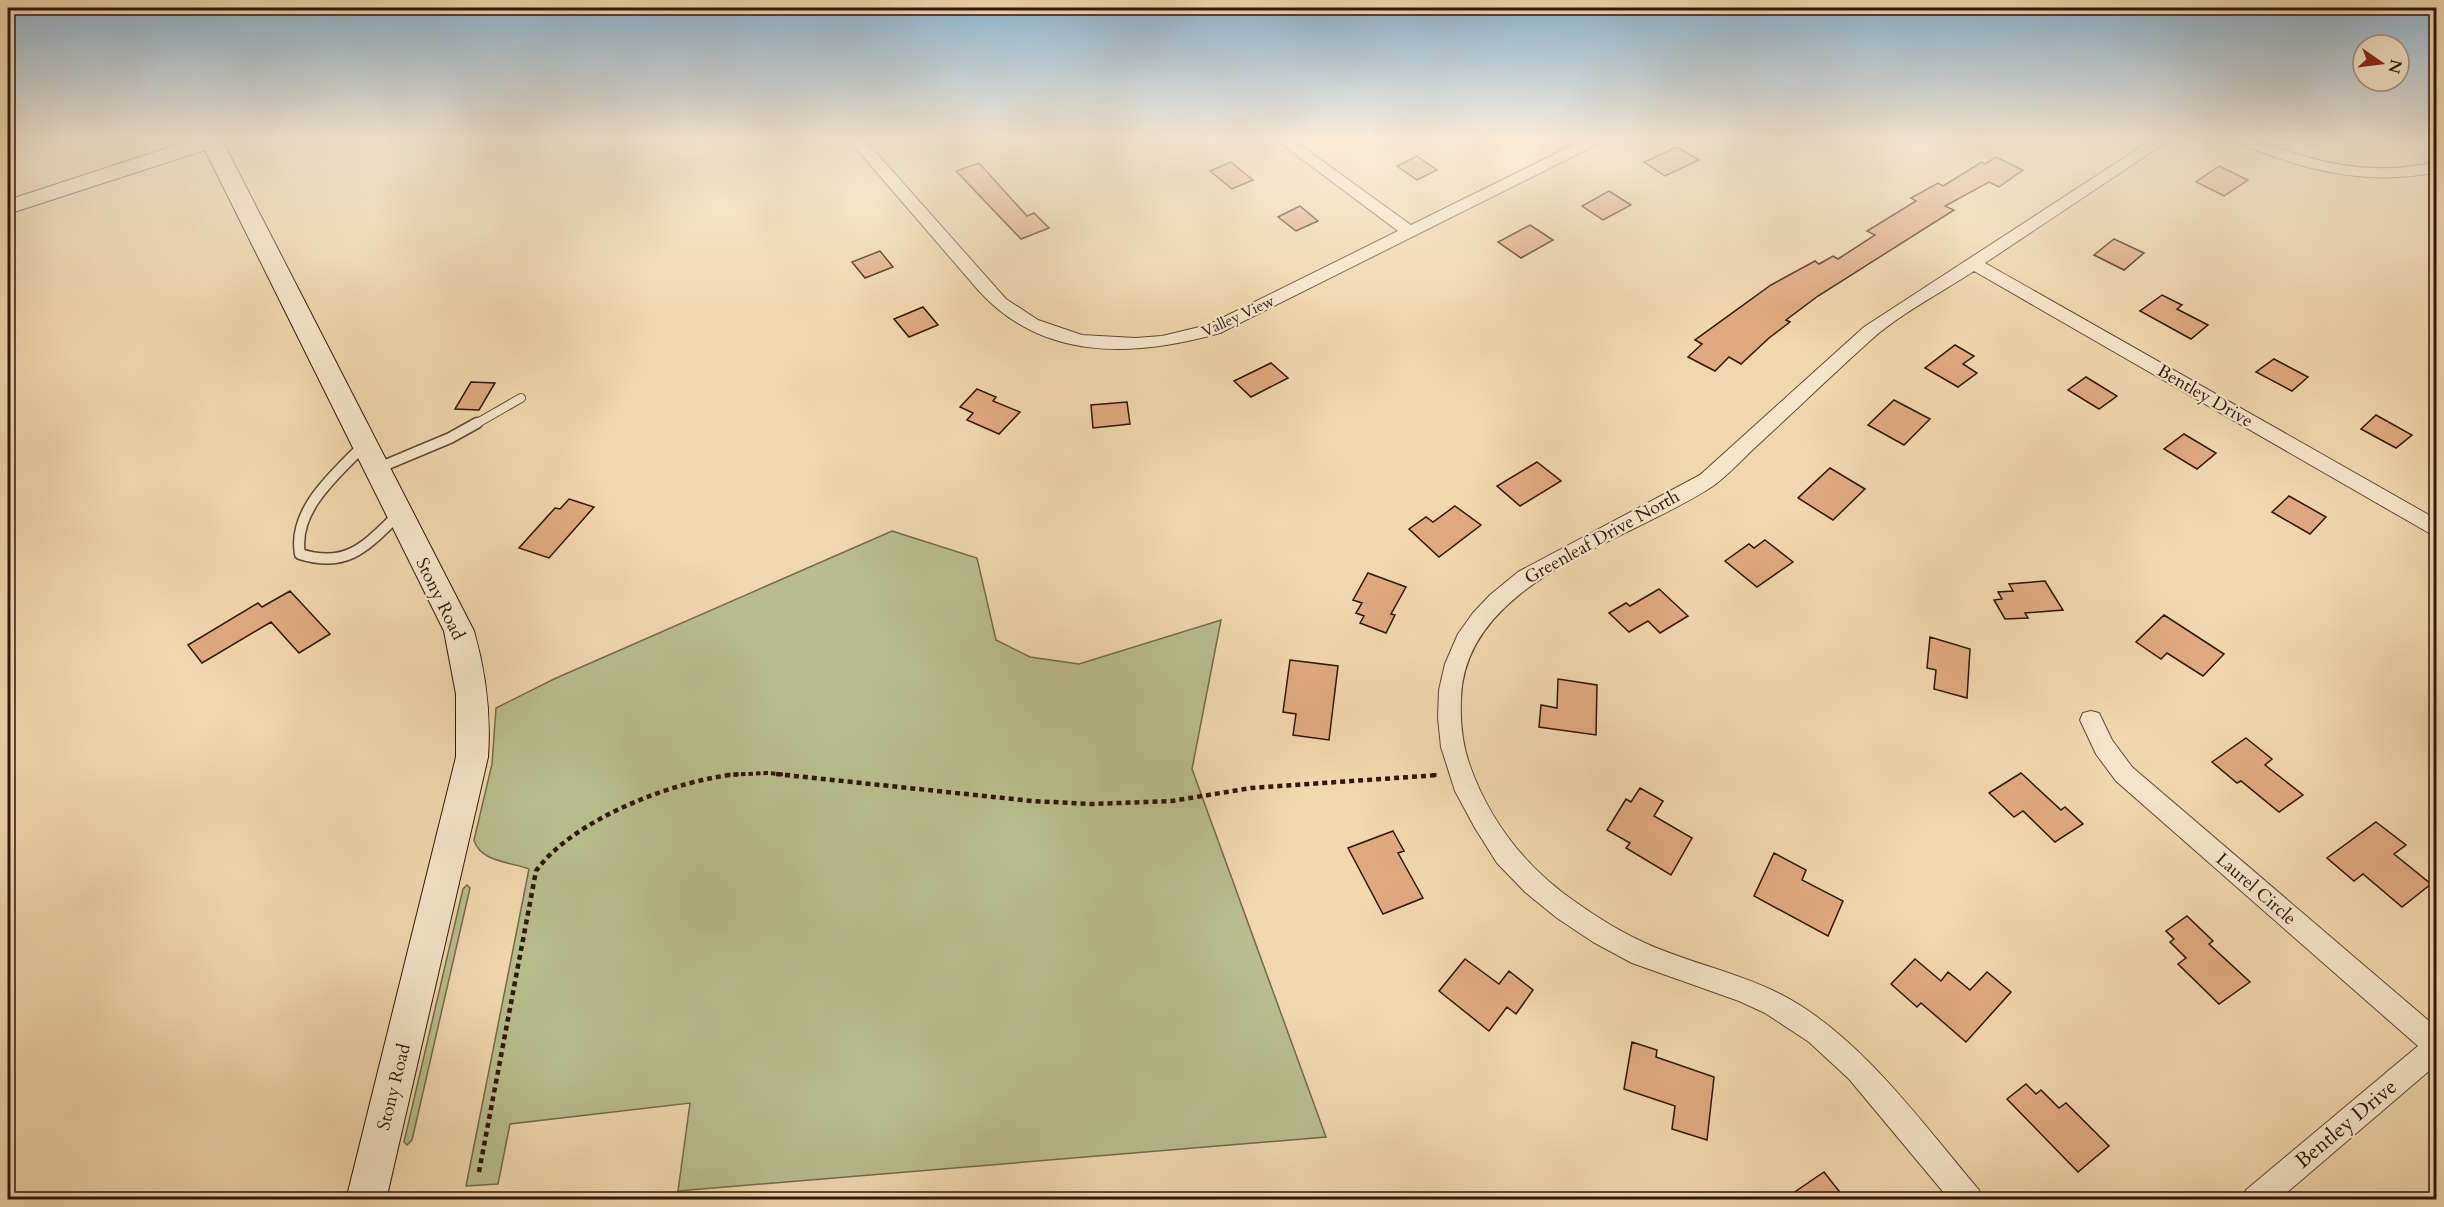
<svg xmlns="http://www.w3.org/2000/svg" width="2444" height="1207" viewBox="0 0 2444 1207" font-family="Cardo,serif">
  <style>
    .green { fill: #b8be8a; stroke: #736a4a; stroke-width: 1.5 }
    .building { fill: #e1a980; stroke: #2e1609; stroke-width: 1.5 }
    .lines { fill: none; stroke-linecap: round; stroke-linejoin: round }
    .lane-far1-casing { stroke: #5f4632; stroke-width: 10 }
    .lane-casing { stroke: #5f4632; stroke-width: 13 }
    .street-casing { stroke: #5f4632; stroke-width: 2 }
    .secondary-casing { stroke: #2e1609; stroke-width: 2 }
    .path-far1 { stroke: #2e1609; stroke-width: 4; stroke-dasharray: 4.5 3; stroke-linecap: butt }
    .path { stroke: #2e1609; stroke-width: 4.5; stroke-dasharray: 5 4; stroke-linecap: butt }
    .lane-far1 { stroke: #f6e5c9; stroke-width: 8 }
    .lane { stroke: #f6e5c9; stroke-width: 10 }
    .street { fill: #f6e5c9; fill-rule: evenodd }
    .secondary { fill: #f6e5c9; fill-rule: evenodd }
    .labels { text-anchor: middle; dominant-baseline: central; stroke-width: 4.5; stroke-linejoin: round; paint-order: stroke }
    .far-street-label { font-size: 15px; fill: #2e1609; stroke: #f6e5c9 }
    .street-label { font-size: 18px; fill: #2e1609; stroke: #f6e5c9 }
    .near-street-label { font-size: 21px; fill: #2e1609; stroke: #f6e5c9 }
  </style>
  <rect width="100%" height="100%" fill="#f1d7ac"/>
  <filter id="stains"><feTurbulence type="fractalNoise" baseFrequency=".00333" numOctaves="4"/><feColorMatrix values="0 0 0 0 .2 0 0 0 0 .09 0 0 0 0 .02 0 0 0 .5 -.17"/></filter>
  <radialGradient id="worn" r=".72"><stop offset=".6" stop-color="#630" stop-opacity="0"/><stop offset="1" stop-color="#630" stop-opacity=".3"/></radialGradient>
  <path class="green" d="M892 531 977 558 996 640 1030 657 1079 664 1221 620 1192 769 1326 1137 678 1191 690 1103 510 1124 498 1184 466 1186 529 869C511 862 480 862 474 840L492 764 496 708 554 679Z
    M467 885 470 888 412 1140 407 1145 404 1142 463 889Z"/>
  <path class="building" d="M1677 147 1699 160 1665 176 1644 162Z
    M1417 156 1437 170 1417 180 1397 166Z
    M1996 157 2023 170 1999 187 1989 182 1945 206 1954 210 1818 296 1786 320 1790 322 1769 338 1741 364 1729 357 1715 371 1688 357 1702 344 1695 340 1771 285 1815 261 1819 264 1833 256 1838 259 1875 235 1867 231 1916 201 1911 198 1938 183 1943 186 1982 162 1985 164Z
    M1231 162 1253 180 1232 189 1210 171Z
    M979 163 1027 216 1034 213 1049 228 1021 239 956 171Z
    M2219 166 2248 180 2224 196 2196 182Z
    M1609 191 1631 205 1603 220 1582 206Z
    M1300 206 1318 221 1296 231 1278 217Z
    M1530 225 1553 240 1521 258 1498 242Z
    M2114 239 2144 253 2124 270 2094 255Z
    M880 251 893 267 865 278 852 262Z
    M2162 295 2182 305 2177 309 2208 325 2191 339 2140 311Z
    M923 307 938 325 909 337 894 319Z
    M1955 345 1974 356 1963 364 1977 373 1958 387 1925 368Z
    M2274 359 2308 377 2292 391 2256 372Z
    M1271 363 1288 378 1251 397 1234 381Z
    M2086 377 2117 396 2099 409 2068 390Z
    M471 382 495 383 479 410 455 409Z
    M977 389 996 397 993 401 1020 412 999 434 967 420 973 413 960 407Z
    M1894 400 1930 419 1904 445 1868 425Z
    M1127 402 1130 424 1093 428 1091 405Z
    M2376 415 2412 435 2396 448 2361 429Z
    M2184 434 2216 453 2197 469 2164 449Z
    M1537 462 1561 481 1520 506 1497 486Z
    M1830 468 1865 489 1833 520 1798 498Z
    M2289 496 2326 517 2310 534 2272 512Z
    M569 499 594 507 549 558 519 548 555 508 560 509Z
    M1455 506 1481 525 1439 557 1409 529 1426 517 1433 522Z
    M1765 540 1793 562 1757 587 1725 561 1749 544 1754 548Z
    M1368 573 1406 587 1391 614 1395 615 1386 633 1360 623 1364 616 1356 613 1362 603 1353 600Z
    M2045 581 2063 610 2025 613 2028 618 2005 619 1994 600 2002 599 1998 592 2013 591 2009 584Z
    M1659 589 1688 616 1660 633 1648 621 1629 632 1609 613 1626 603 1630 606Z
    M290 591 330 634 299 653 271 622 202 663 188 645 258 603 262 607Z
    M2164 615 2224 654 2203 676 2167 653 2161 659 2136 642Z
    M1930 637 1970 649 1967 698 1934 689 1936 670 1927 668Z
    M1290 660 1338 666 1329 740 1293 735 1296 714 1283 712Z
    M1558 679 1597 685 1596 735 1539 727 1541 705 1557 708Z
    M2246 738 2272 759 2265 765 2303 795 2279 812 2241 781 2237 783 2212 762Z
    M2021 773 2061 810 2065 807 2083 824 2055 842 2023 811 2014 817 1989 793Z
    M1640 788 1663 801 1654 816 1692 838 1671 875 1626 848 1630 843 1607 830 1626 799 1631 802Z
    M2376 822 2406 845 2394 854 2431 884 2402 907 2363 874 2354 881 2327 858Z
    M1393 831 1404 851 1398 853 1423 898 1383 914 1348 848Z
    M1774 853 1806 870 1802 880 1843 901 1828 936 1754 896Z
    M2187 916 2213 941 2209 944 2250 982 2219 1004 2178 964 2186 958 2170 942 2174 939 2166 931Z
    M1465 959 1499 984 1509 971 1533 990 1516 1014 1507 1007 1489 1031 1439 991Z
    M1915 959 1941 981 1948 972 1970 990 1987 972 2011 992 1966 1042 1921 1003 1917 1007 1891 984Z
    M1632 1042 1657 1050 1656 1057 1714 1077 1707 1140 1672 1129 1675 1106 1624 1089Z
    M2026 1084 2036 1094 2041 1090 2059 1108 2066 1103 2109 1146 2078 1172 2007 1099Z
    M1824 1172 1846 1200H1783Z"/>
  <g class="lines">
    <g class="lane-far1-casing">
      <path id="lane-far1" d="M474 425 521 398"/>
    </g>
    <g class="lane-casing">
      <path id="lane" d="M364 445C336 474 292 510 300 554 347 569 366 546 398 515
        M376 469 450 438 477 423"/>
    </g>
    <g class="street-casing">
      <path id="street" d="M848 139H864L1006 299 1038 320 1082 335 1135 338 1162 336 1208 325 1398 231 1275 139H1292L1411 225 1585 139H1605L1602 142 1220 333C1135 357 1044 362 979 291Z
        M2153 139H2171L1985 263 2436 519V535L2429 533 1974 271C1942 292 1900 314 1872 339 1834 373 1798 408 1761 442 1745 456 1730 474 1713 486 1631 541 1464 580 1461 699 1460 721 1462 742 1469 763 1489 821 1526 868 1577 903 1598 918 1621 932 1645 943 1689 963 1737 972 1780 994 1859 1034 1922 1123 1979 1190L1983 1200H1950L1849 1079 1809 1042 1765 1013 1739 1001 1632 963 1593 942 1557 918 1525 892 1497 863 1475 828 1455 791 1441 747 1438 718 1439 690 1445 664 1458 634 1473 613 1490 595 1518 572 1700 475 1864 327Z
        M2233 139C2257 138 2277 149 2300 155 2345 169 2389 173 2436 162V172C2367 187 2300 169 2236 142Z
        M2091 711 2099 713 2112 740 2132 767 2436 1027V1065L2278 1200H2242L2246 1190 2418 1046 2116 781 2096 754 2080 720 2083 713Z"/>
    </g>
    <g class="secondary-casing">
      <path id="secondary" d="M195 139H227L224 144 474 631C486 673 491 714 488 757L386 1200H346L456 757V694L444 631 205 150 8 214V200Z"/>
    </g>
    <path class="path-far1" d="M726 775 767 773 790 775
      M1432 775H1439"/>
    <path class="path" d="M776 774 1032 801 1092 804 1172 801 1251 788 1439 775
      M479 1172 536 871C573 819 677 779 740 774"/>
    <use href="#lane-far1" class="lane-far1"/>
    <use href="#lane" class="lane"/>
    <use href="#street" class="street"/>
    <use href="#secondary" class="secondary"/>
  </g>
  <linearGradient id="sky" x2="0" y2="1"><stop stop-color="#8bb5d3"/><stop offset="0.45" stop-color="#f9edda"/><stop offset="1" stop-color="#f9edda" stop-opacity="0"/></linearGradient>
  <rect width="2444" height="308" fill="url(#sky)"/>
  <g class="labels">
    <g class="far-street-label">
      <text transform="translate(1238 316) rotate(-25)">Valley View</text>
    </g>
    <g class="street-label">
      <text transform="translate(2205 396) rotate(30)">Bentley Drive</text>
      <text transform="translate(1602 537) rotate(-29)">Greenleaf Drive North</text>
      <text transform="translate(440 599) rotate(64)">Stony Road</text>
      <text transform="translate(2256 889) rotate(41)">Laurel Circle</text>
      <text transform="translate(394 1087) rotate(-76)">Stony Road</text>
    </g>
    <g class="near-street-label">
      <text transform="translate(2346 1124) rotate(-40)">Bentley Drive</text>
    </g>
  </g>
  <rect width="2444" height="1207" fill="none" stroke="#f1d7ac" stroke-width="30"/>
  <rect x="9" y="9" width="2426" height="1189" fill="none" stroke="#2e1609" stroke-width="3"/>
  <rect x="15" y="15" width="2414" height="1177" fill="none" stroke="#2e1609" stroke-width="1.5"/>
  <g transform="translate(2381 63) rotate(104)"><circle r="28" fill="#f6e5c9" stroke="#a6927c" stroke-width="1.5"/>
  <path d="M0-4.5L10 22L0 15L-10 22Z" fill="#8f2418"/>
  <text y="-9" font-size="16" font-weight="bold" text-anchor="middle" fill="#2e1609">N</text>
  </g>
  <rect width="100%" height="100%" filter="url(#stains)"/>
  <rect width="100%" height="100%" fill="url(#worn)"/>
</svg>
